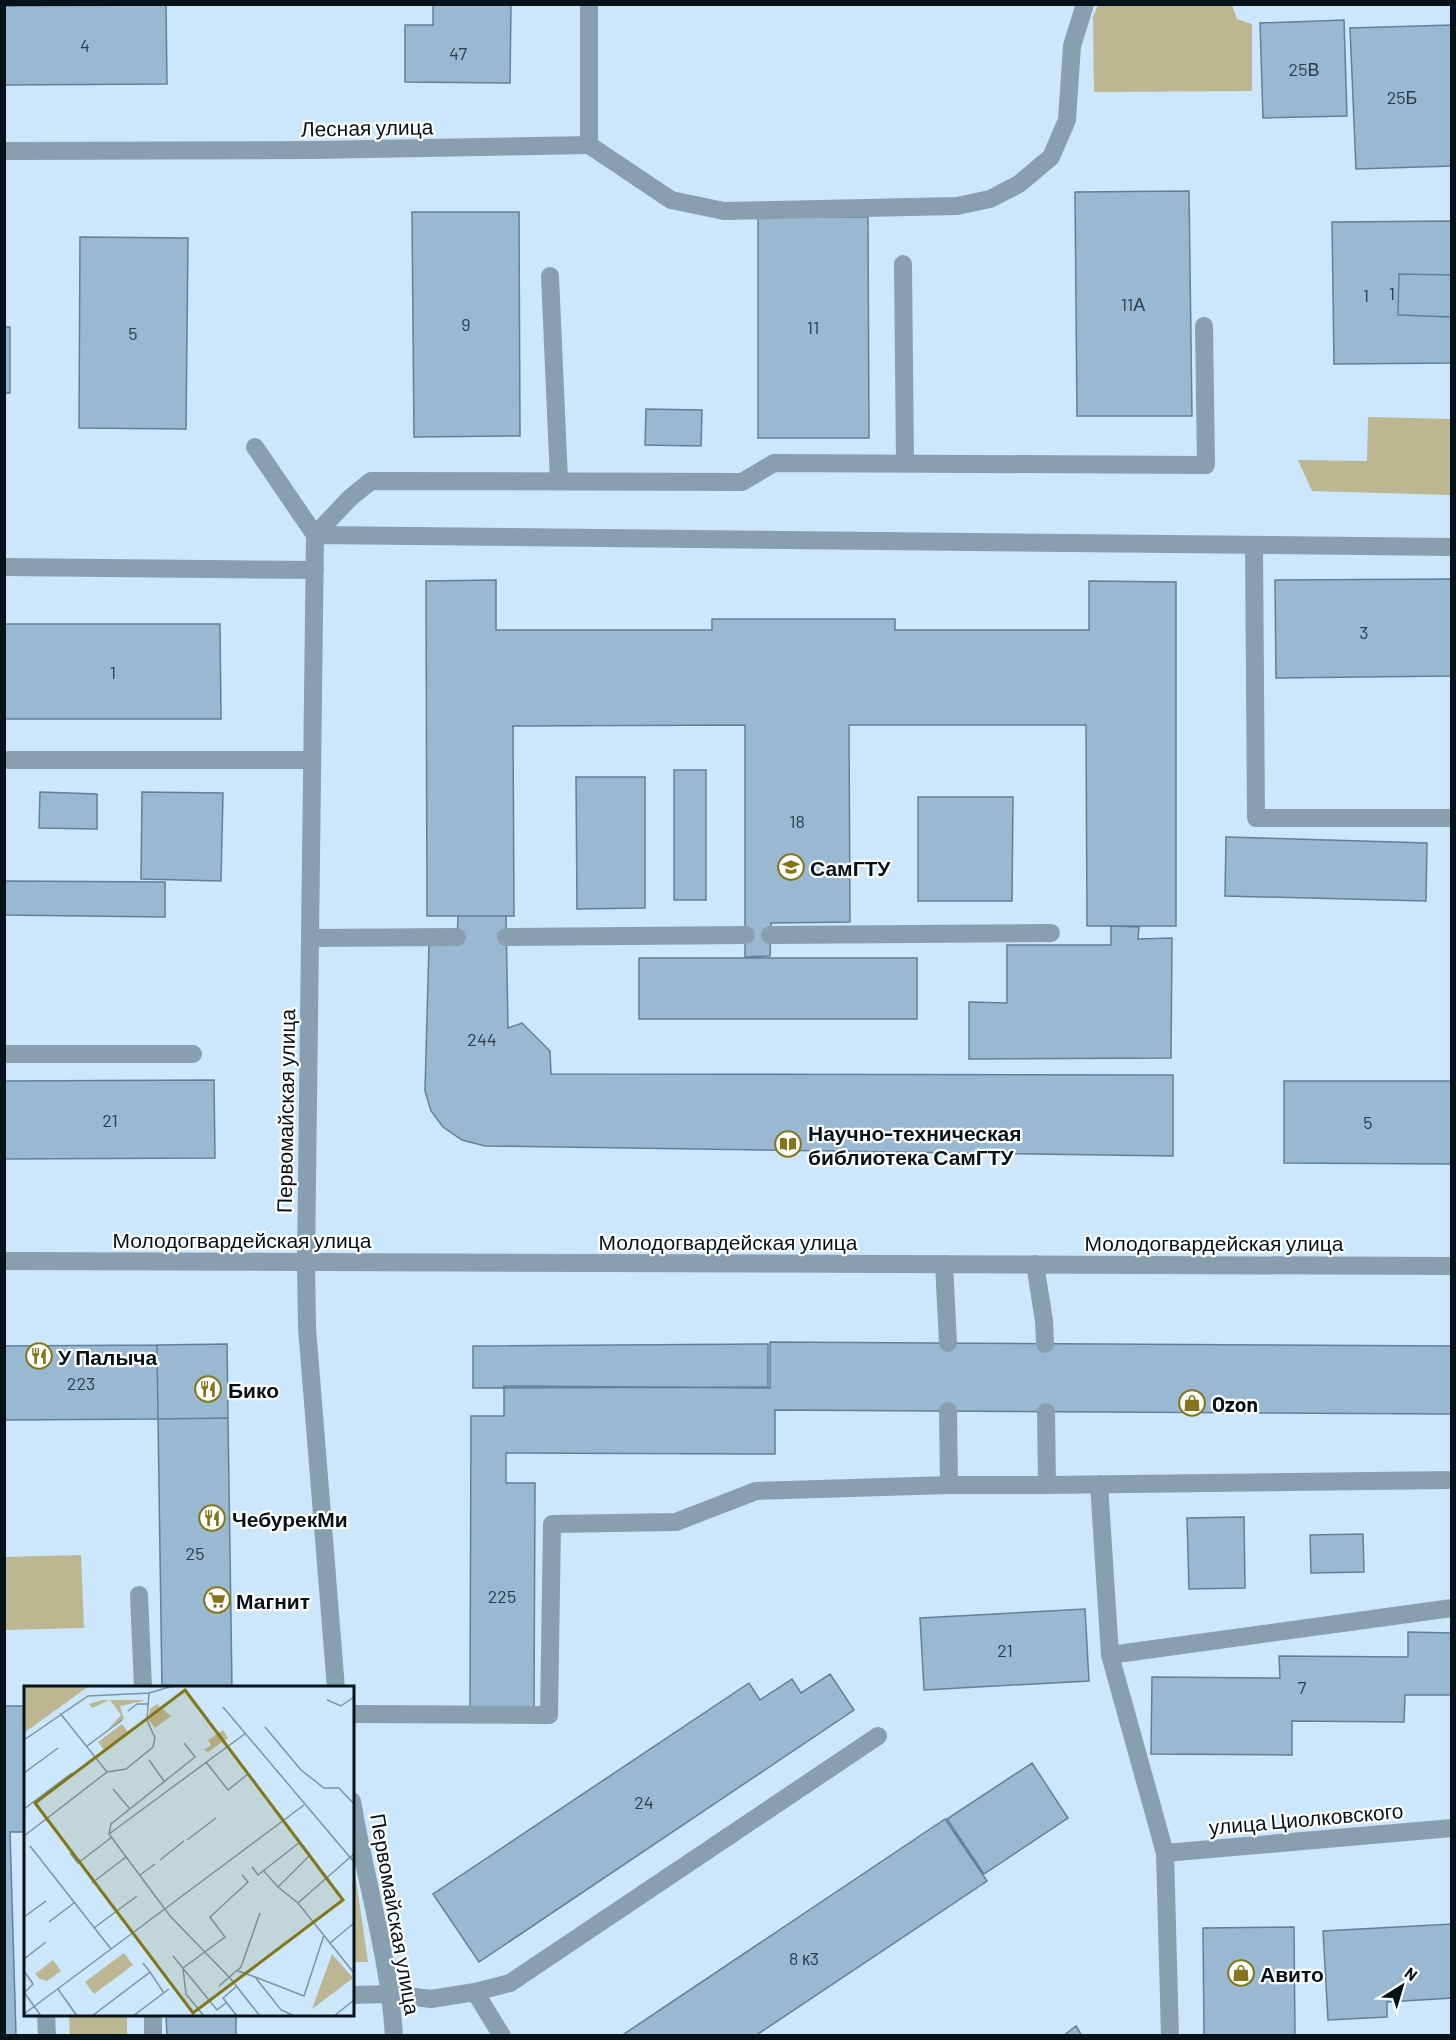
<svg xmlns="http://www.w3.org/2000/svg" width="1456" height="2040" viewBox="0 0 1456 2040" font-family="Barlow,sans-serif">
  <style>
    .green { fill: #bcb693 }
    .building { fill: #99b9d2; stroke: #618097; stroke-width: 1.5 }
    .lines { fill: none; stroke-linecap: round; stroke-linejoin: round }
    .service { stroke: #889fb0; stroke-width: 18 }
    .minor { stroke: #889fb0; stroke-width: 18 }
    .tertiary { stroke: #889fb0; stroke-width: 18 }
    .labels { text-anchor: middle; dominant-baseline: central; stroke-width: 4.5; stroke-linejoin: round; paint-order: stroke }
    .number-label { font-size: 18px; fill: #2b3c48 }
    .street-label { font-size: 21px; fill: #06121a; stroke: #fff }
    .poi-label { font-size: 21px; font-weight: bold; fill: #06121a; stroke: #fff; text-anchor: start }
    .inset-road { fill: none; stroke: #7d92a2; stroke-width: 1.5 }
    .view { fill: #837619; fill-opacity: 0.15; stroke: #837619; stroke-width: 3 }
    .inset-edge { fill: none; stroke: #06121a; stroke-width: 3 }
  </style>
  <rect width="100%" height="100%" fill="#cce7fc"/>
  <path class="green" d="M1098 5H1232L1237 19 1252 24V91L1094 92 1093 17Z
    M1368 417 1451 419V495L1312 491 1298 460 1367 461Z
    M81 1555 84 1628 5 1630V1557Z
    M353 1859 368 1962H353Z
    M69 2015H127V2035H70Z"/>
  <path class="building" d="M433 4H511L510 83 405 82V25H433Z
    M166 5 167 84 4 85V6Z
    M1344 20 1347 116 1263 118 1260 23Z
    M1452 25V166L1356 169 1350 28Z
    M1189 191 1192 416H1077L1075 192Z
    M412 212H519L520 436 414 437Z
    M758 217H868L869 438H758Z
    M1452 221V275L1399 274 1398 315 1452 317V363L1334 364 1332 222Z
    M1452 221V363L1334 364 1332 222Z
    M80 237 188 238 186 429 79 428Z
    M4 327H10V393H4Z
    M646 409 702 410 701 446 645 445Z
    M1452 579V676L1276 678 1275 580Z
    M496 580V630H712V619H895V630H1089V581L1176 582V926H1087L1086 725H849L850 922 771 923 770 956 745 957V725L513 726 514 916H427L426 581Z
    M4 624H220L221 719H4Z
    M674 770H706V900H674Z
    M576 777H645V908L577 909Z
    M40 792 97 794V829L39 828Z
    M142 792 223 793 221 881 141 879Z
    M918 797H1013L1012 901H918Z
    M1226 837 1427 843 1426 901 1225 896Z
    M4 881 165 882V917L4 915Z
    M458 916H506L508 1028 522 1023 550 1051 551 1074 1173 1075V1156L485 1146 462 1140 443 1127 431 1111 425 1091 429 945 457 944Z
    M1111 926 1139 927 1138 939 1172 938 1171 1058 969 1059V1002L1007 1003V945H1111Z
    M639 958H917V1019H639Z
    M214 1080 215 1158 4 1159V1081Z
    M1284 1081H1452V1164L1284 1163Z
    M770 1342 1452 1346V1414L775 1410V1454L506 1453V1483H535L534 1708H470L471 1416H504V1386L770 1388Z
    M227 1344 228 1418 158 1419 157 1345Z
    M768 1344V1387L473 1388V1346Z
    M157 1345 158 1419 4 1420V1346Z
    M228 1418 232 1688H162L158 1419Z
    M1244 1517 1245 1588 1189 1589 1187 1518Z
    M1363 1534 1364 1572 1311 1573 1310 1535Z
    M1085 1609 1089 1681 924 1690 920 1618Z
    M1408 1632 1452 1633V1695H1405L1404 1722 1292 1721V1755L1151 1754 1152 1677 1280 1678 1279 1656 1408 1657Z
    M830 1674 854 1710 479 1962 433 1894 749 1683 760 1700 792 1679 801 1693Z
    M4 1706H26V1832H10L16 2036H4Z
    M1032 1763 1068 1818 984 1874 947 1819Z
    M945 1819 987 1881 755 2036H621Z
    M1452 1924V1998L1387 2002V2017L1328 2020 1323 1931Z
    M1294 1927 1295 2036H1204L1203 1928Z
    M166 2014H236V2036H167Z
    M1076 2026 1082 2036H1063Z"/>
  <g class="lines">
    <path class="service" d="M589 145 671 200 724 211 957 206 990 199 1019 184 1051 157 1067 120 1072 46 1085 4
      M903 264 905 464
      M550 276 559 481
      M255 447 315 535 350 498 371 481 742 482 774 463 1206 465 1204 326
      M1254 545 1256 818H1452
      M4 567 315 570
      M4 760H312
      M770 935 1051 933
      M506 937 746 935
      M310 938 457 937
      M4 1054H193
      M944 1264 948 1343
      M1035 1264 1044 1321 1045 1344
      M1046 1412 1047 1485 1452 1480
      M1099 1484 1110 1655 1452 1608
      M949 1485H1047
      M139 1595 143 1688
      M1110 1655 1165 1853
      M352 1714 549 1715 552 1524 676 1522 756 1491 949 1485 948 1411
      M475 1992 502 2036
      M352 1995 391 1994 431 1999 475 1992 510 1983 878 1736
      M46 2014 47 2036
      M153 2014V2036"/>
    <path class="minor" d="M4 151 314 150 589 145V4
      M4 1261 1452 1266
      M306 1262 315 535 1452 547
      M1170 2036 1165 1853 1452 1828"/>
    <path class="tertiary" d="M306 1262 307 1328 336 1688
      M352 1801C365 1879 389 1956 394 2036"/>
  </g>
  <defs>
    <g id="university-ring" transform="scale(1.35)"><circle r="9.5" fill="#fff" stroke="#837619" stroke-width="1.5"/><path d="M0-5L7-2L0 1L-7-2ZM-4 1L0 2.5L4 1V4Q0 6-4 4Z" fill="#837619"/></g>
    <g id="library-ring" transform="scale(1.35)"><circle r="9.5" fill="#fff" stroke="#837619" stroke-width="1.5"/><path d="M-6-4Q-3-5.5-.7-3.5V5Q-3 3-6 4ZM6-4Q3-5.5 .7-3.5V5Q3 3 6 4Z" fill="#837619"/></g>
    <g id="restaurant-ring" transform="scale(1.35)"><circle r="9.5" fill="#fff" stroke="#837619" stroke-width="1.5"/><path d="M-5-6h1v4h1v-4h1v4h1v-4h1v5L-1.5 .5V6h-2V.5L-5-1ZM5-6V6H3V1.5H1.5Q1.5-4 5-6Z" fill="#837619"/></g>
    <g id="shop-ring" transform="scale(1.35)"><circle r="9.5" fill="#fff" stroke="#837619" stroke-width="1.5"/><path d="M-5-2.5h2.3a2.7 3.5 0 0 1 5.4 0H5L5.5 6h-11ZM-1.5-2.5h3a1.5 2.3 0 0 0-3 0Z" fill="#837619"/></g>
    <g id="supermarket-ring" transform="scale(1.35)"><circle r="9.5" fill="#fff" stroke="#837619" stroke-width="1.5"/><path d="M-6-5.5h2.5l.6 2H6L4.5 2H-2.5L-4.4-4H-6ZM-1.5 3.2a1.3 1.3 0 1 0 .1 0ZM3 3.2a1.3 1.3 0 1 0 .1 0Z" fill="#837619"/></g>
  </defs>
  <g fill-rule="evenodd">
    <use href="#university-ring" x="791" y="867"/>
    <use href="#library-ring" x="788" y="1144"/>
    <use href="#restaurant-ring" x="39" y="1356"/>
    <use href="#restaurant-ring" x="208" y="1389"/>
    <use href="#shop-ring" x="1192" y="1403"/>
    <use href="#restaurant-ring" x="212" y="1518"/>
    <use href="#supermarket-ring" x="217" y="1600"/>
    <use href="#shop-ring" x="1241" y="1973"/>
  </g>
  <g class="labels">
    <g class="number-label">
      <text x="85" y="45">4</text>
      <text x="458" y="53">47</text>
      <text x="1304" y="69">25В</text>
      <text x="1402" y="97">25Б</text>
      <text x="1392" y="293">1</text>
      <text x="1366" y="295">1</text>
      <text x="1133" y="304">11А</text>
      <text x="466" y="324">9</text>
      <text x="813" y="327">11</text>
      <text x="133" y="333">5</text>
      <text x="1364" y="632">3</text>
      <text x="113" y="672">1</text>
      <text x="797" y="821">18</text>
      <text x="482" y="1039">244</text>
      <text x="110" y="1120">21</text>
      <text x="1368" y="1122">5</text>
      <text x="81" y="1383">223</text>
      <text x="195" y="1553">25</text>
      <text x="502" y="1596">225</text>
      <text x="1005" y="1650">21</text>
      <text x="1302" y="1687">7</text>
      <text x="644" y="1802">24</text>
      <text x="804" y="1958">8 к3</text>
    </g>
    <g class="street-label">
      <text transform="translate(367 127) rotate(-1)">Лесная улица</text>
      <text transform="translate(285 1111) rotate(-89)">Первомайская улица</text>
      <text x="242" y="1239">Молодогвардейская улица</text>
      <text x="728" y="1241">Молодогвардейская улица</text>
      <text x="1214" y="1242">Молодогвардейская улица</text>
      <text transform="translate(1306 1818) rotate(-5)">улица Циолковского</text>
      <text transform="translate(396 1914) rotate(80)">Первомайская улица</text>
    </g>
    <g class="poi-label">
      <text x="810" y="867">СамГТУ</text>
      <text x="808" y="1132">Научно-техническая<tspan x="808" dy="24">библиотека СамГТУ</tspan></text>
      <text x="58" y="1356">У Палыча</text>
      <text x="228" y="1389">Бико</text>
      <text x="1212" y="1403">Ozon</text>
      <text x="232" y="1518">ЧебурекМи</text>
      <text x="236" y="1600">Магнит</text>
      <text x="1260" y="1973">Авито</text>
    </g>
  </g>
  <g transform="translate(24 1686)">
    <rect width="330" height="330" fill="#cce7fc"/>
    <path d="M0 0H65L0 47ZM78 14H119V15L96 20 100 33 85 42 97 29 86 14 68 22 65 18ZM133 18 147 30 131 42 125 34 126 23ZM98 38 104 46 80 64 74 56ZM199 44 204 52 184 66 180 64 187 59 184 54ZM100 267 109 279 70 308 61 296ZM308 268 329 292 288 323ZM29 274 37 285 23 295 16 293 11 288Z" fill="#bcb693"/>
    <path class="inset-road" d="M303 14 317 20 330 11M199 21 330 176M104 25 113 18H124M36 27 83 86M241 41 277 84 300 102H315L330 118M0 54 64 10 125 7 149 0M63 60 98 34M125 74 140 95M182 76 204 104 224 88M83 86 102 83 129 61 131 52 123 34 125 7M0 87 34 62M89 103 106 123M0 123 48 87M85 148 146 230 206 292 236 330M85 148 222 47M85 148 87 138 171 71 160 57M0 150 83 86M163 154 192 132M6 160 87 263M46 167 54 177 88 151M136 174 160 155M228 181 234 189 276 156 286 169 254 201 239 184M116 189 131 178M68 197 102 171M254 201 274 217 330 287M274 217 330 168M0 231 22 215M25 236 50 217M70 242 113 210M306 257 330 237M149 270 193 324 203 316M0 273 22 256M0 285 9 298 0 307M214 285 231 291 257 324 271 330M126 286 140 307M231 291 280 310 300 249M195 300 217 281 236 227M34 303 53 330M0 306 17 330M0 328 280 119M68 330 126 286 119 277M109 330 145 303M180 330 162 308 159 282 201 251 186 231 224 196 218 189M213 330 199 312 213 300M310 330 330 314"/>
    <path class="view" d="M161 4 319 214 169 327 11 117Z"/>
    <rect width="330" height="330" class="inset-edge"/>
  </g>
  <rect width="1456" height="2040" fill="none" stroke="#06121a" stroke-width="12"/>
  <g transform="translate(1402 1986) rotate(37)" stroke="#ffffff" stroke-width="4.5" paint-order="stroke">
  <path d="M0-4.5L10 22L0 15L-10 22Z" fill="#06121a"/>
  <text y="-9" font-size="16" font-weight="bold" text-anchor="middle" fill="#06121a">N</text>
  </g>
</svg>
